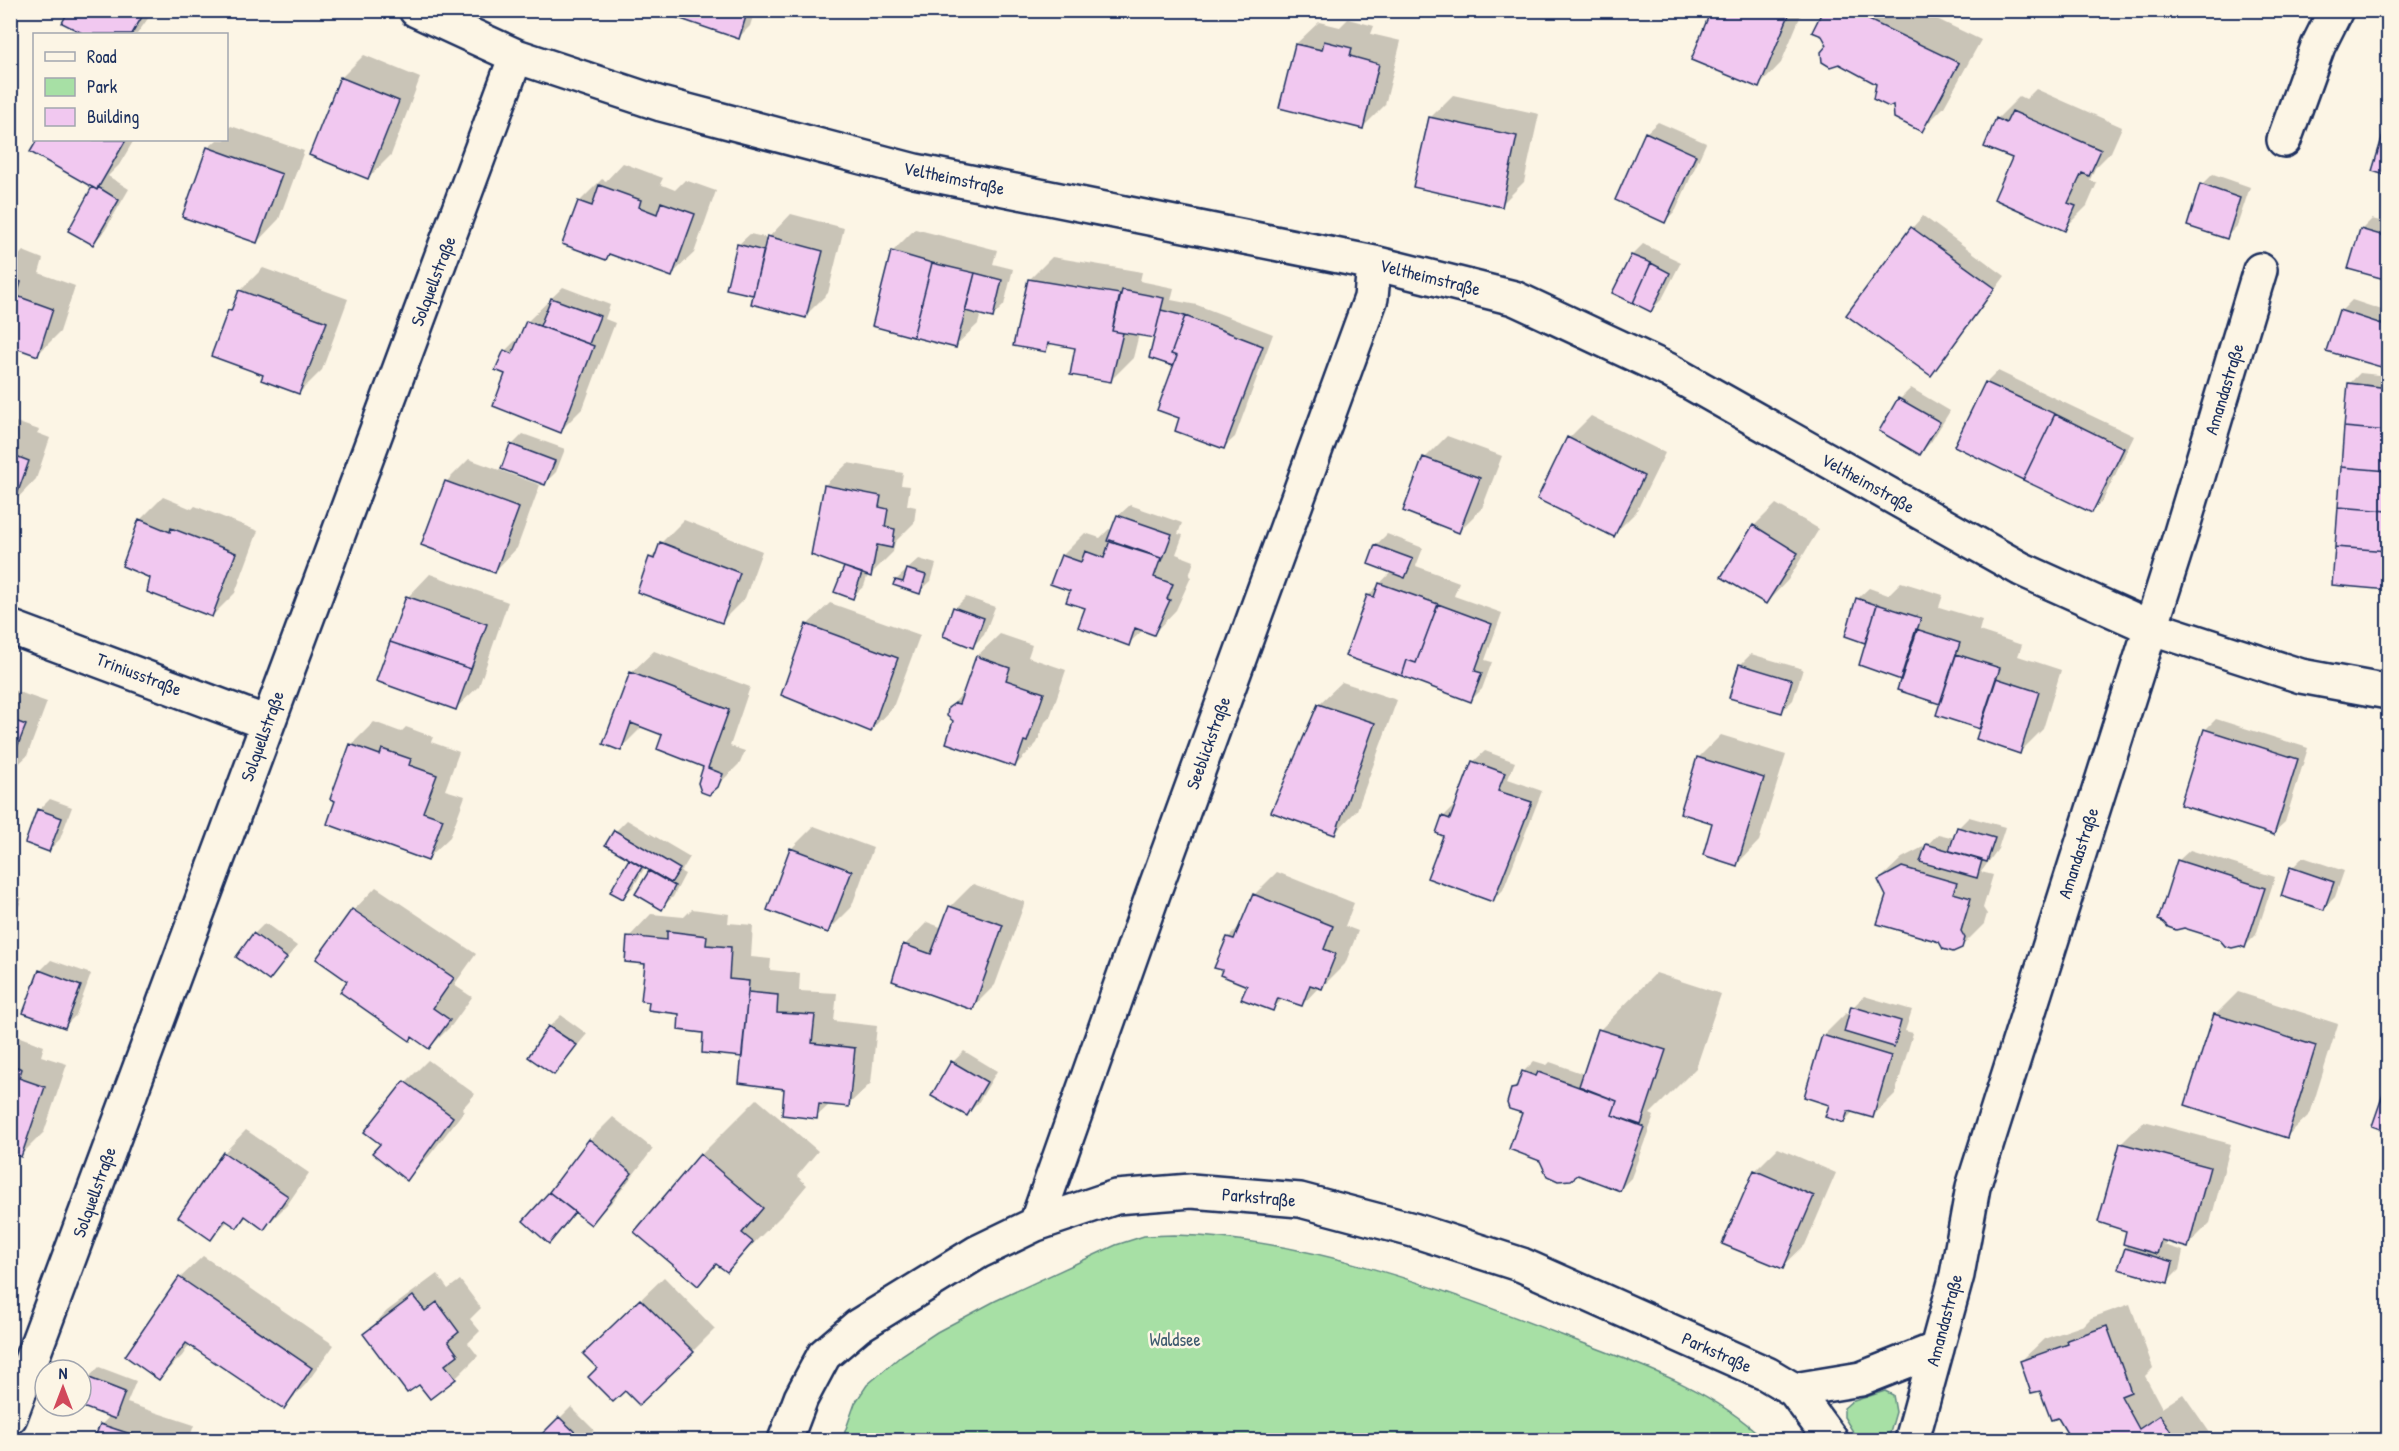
<svg xmlns="http://www.w3.org/2000/svg" width="2399" height="1451" viewBox="0 0 2399 1451" font-family="'Patrick Hand',sans-serif">
  <style>
    .green { fill: #a7e0a5; stroke: #618882; stroke-width: 1.5 }
    .shadow { fill: #0003 }
    .building { fill: #f1c8f0; stroke: #1b2f5e; stroke-width: 1.5 }
    .lines { fill: none; stroke-linecap: round; stroke-linejoin: round }
    .minor-casing { stroke: #1b2f5e; stroke-width: 38 }
    .minor { stroke: #fcf5e5; stroke-width: 33 }
    .labels { text-anchor: middle; dominant-baseline: central; stroke-width: 5; stroke-linejoin: round; paint-order: stroke }
    .street-label { font-size: 18px; fill: #1b2f5e; stroke: #fcf5e5 }
    .park-label { font-size: 18px; fill: #3e5b70; stroke: #fcf5e5 }
  </style>
  <rect width="100%" height="100%" fill="#fcf5e5"/>
  <filter id="ink" filterUnits="userSpaceOnUse"><feTurbulence type="fractalNoise" baseFrequency=".0167" numOctaves="2"/><feDisplacementMap in="SourceGraphic" scale="12" xChannelSelector="R" yChannelSelector="G"/><feConvolveMatrix kernelMatrix="1 2 1 2 8 2 1 2 1" color-interpolation-filters="sRGB"/></filter>
  <g filter="url(#ink)">
    <path class="green" d="M1174 1235C1308 1238 1440 1288 1564 1336 1635 1363 1710 1387 1765 1440H842L855 1403 867 1385 902 1355 937 1332 995 1301 1116 1245 1144 1236Z
      M1885 1391 1893 1395 1896 1412 1888 1440H1858L1844 1417V1408L1851 1402Z"/>
    <path class="shadow" d="M71 10H154L137 34H87L64 22Z
      M672 10H755L750 26 739 37Z
      M1713 10H1803L1781 63 1759 86Z
      M1825 10H1918L1981 40 1944 107 1921 130 1894 103 1877 83 1828 45Z
      M2227 10H2245L2241 15Z
      M1348 19 1374 26 1371 34 1401 41 1385 105 1363 127 1296 44 1319 22 1340 27Z
      M364 55 420 78 391 155 368 178 341 78Z
      M2036 89 2122 127 2111 152 2095 168 2090 180 2097 183 2087 206 2064 229 2014 157 1997 119 2020 96 2026 99Z
      M1453 95 1539 114 1524 182 1501 205 1430 118Z
      M1658 122 1706 143 1676 210 1665 221 1646 133Z
      M231 126 304 151 279 219 257 242 208 148 217 140H226V130Z
      M2388 127V174L2374 170Z
      M39 140H134L119 165 108 176 129 189 104 232 93 243 95 187 32 152Z
      M623 163 663 178 660 184 675 190 685 180 716 191 694 253 671 275 611 253 606 258 579 202 602 179 606 181Z
      M2213 174 2250 187 2237 226 2226 237 2202 185Z
      M791 214 844 228 828 293 805 316 756 290 752 294 738 245 750 234 768 238Z
      M1923 216 2005 276 1941 363 1930 374 1912 228Z
      M2372 219 2388 223V278L2350 268 2361 230Z
      M915 229 997 250 993 264 1013 269 1004 305 993 316 981 313 978 324 955 346 892 252Z
      M1643 244 1681 262 1662 299 1651 310 1632 255Z
      M23 251 43 259 39 273 75 286 60 332 38 354 10 345V264Z
      M1052 257 1142 272 1140 281 1174 288 1171 300 1197 305 1273 334 1235 437 1223 448 1181 417 1175 366 1151 357 1156 337 1139 334 1133 358 1110 381 1077 347 1053 343 1045 350 1015 344 1030 279Z
      M263 268 348 299 322 370 299 393 264 374 229 310 235 305 240 291Z
      M563 287 610 305 605 319 615 323 583 408 560 431 507 374 505 351 522 334 527 322Z
      M2352 300 2388 312V368L2328 350 2341 311Z
      M1998 371 2134 436 2103 500 2092 511 1956 446 1987 382Z
      M2360 373 2388 376V588L2333 584 2349 384Z
      M1911 388 1950 411 1931 442 1920 453 1900 399Z
      M1591 416 1665 453 1636 512 1613 535 1569 438Z
      M10 420 39 430 37 433 50 438 36 479 10 506Z
      M523 434 565 449 556 472 545 483 512 445Z
      M1447 436 1502 456 1482 508 1459 531 1425 458Z
      M469 459 540 485 517 548 495 571 423 544 447 481Z
      M848 463 903 473 901 485 910 486 907 505 916 507 914 523 895 542 893 552 870 575 868 574 864 586 852 597 825 485Z
      M163 497 192 509 195 506 258 531 235 593 212 616 152 577 140 520Z
      M1776 504 1819 529 1788 580 1766 603 1754 526Z
      M1130 505 1182 523 1178 534 1183 535 1176 554 1194 561 1189 576 1191 577 1176 610 1154 633 1144 629 1128 644 1087 608 1072 590 1062 556 1085 533 1100 538 1109 529 1113 531 1118 516Z
      M684 520 762 551 745 598 722 621 651 558 658 551 661 543Z
      M1387 534 1423 548 1416 566 1459 582 1454 596 1502 613 1485 660 1492 662 1482 689 1471 700 1368 596 1392 571 1370 563 1376 545Z
      M919 559 936 564 931 581 919 592 896 580Z
      M430 574 508 602 479 686 456 708 378 680 408 597Z
      M1901 582 1943 595 1939 607 1982 620 1979 631 2022 645 2018 656 2061 670 2043 729 2020 752 1902 679 1869 637 1864 641 1857 599 1869 588 1888 595Z
      M966 597 995 607 984 635 973 646 955 608Z
      M830 603 920 635 893 707 871 730 807 625Z
      M1000 634 1032 645 1028 657 1066 670 1050 717 1045 722 1037 743 1015 766 955 721 950 707 964 692 977 656Z
      M654 651 750 687 730 746 745 751 740 763 717 786 705 766 663 735 643 726 620 749 631 673Z
      M1751 654 1803 669 1793 700 1782 711 1740 665Z
      M1342 682 1397 700 1357 810 1335 833 1273 811 1319 704Z
      M10 689 47 702 27 756 10 772Z
      M2216 719 2308 748 2285 822 2273 833 2205 730Z
      M374 722 401 732 406 727 433 737 431 742 459 752 445 790 465 796 450 837 427 859 351 745Z
      M1721 735 1786 755 1759 841 1737 864 1714 822 1698 758Z
      M1485 751 1515 762 1508 779 1542 791 1503 890 1492 901 1445 835 1443 817 1454 806 1456 807 1473 762Z
      M50 799 72 807 60 839 49 850 39 810Z
      M1969 817 2005 827 1998 849 1981 872 1993 875 1983 908 1987 914 1984 924 1961 947 1940 940 1887 896 1879 880 1902 858 1927 845 1938 834 1955 838 1958 828Z
      M627 820 690 857 681 872 685 874 673 897 661 908 637 894 651 870 645 867 634 886 623 897 612 891 631 859 607 844 616 831Z
      M814 826 873 848 851 908 828 931 791 849Z
      M2190 850 2275 877 2256 935 2245 946 2184 927 2178 861Z
      M2303 857 2344 871 2335 897 2324 908 2292 868Z
      M1277 872 1354 903 1345 926 1358 931 1345 964 1322 987 1320 986 1302 1005 1284 998 1272 1009 1248 985 1224 969 1228 938 1243 923 1254 895Z
      M973 884 1025 902 995 985 972 1008 905 945 927 922 943 928 951 906Z
      M376 887 476 954 454 985 472 997 452 1025 429 1048 349 980 318 959 354 910Z
      M10 894 22 898 10 929Z
      M692 909 729 914 728 923 753 925 751 957 771 959 770 970 800 973 799 991 837 993 834 1021 877 1026 871 1083 848 1105 830 1104 816 1117 786 1087 743 1055 705 1031 681 1012 650 1000 646 963 629 937 651 914 684 917Z
      M265 923 297 946 269 979 254 934Z
      M51 960 91 974 76 1015 65 1026 40 971Z
      M1656 973 1721 994 1696 1068 1650 1114 1654 1116 1631 1178 1620 1189 1577 1173 1551 1177 1543 1169 1524 1113 1513 1090 1519 1084 1523 1072 1534 1061 1547 1065 1550 1062 1584 1074 1600 1030Z
      M2238 992 2338 1024 2310 1114 2287 1136 2215 1015Z
      M1864 996 1912 1010 1905 1031 1913 1033 1895 1094 1873 1116 1854 1111 1844 1121 1831 1104 1823 1036 1846 1013 1850 1015 1853 1007Z
      M561 1015 587 1034 554 1073 530 1056 550 1026Z
      M12 1034 44 1046 41 1056 67 1064 44 1132 21 1155 10 1151Z
      M964 1051 997 1071 978 1103 967 1114 953 1062Z
      M428 1060 475 1094 462 1109 464 1111 429 1156 407 1179 382 1143 406 1082Z
      M2388 1084V1130L2374 1125Z
      M757 1099 818 1151 797 1176 807 1185 783 1214 727 1270 718 1263 698 1284 701 1155Z
      M613 1117 653 1149 613 1201 591 1223 576 1211 549 1242 552 1190 590 1140Z
      M2144 1121 2231 1144 2210 1223 2187 1246 2169 1240 2164 1245 2183 1251 2179 1270 2168 1281 2126 1248 2129 1245 2121 1144Z
      M246 1130 309 1173 287 1205 264 1228 247 1216 237 1227 228 1221 211 1238 224 1153Z
      M1778 1148 1836 1173 1805 1245 1782 1267 1755 1171Z
      M203 1256 334 1345 306 1384 284 1407 190 1344 182 1356 159 1378 180 1278Z
      M437 1274 448 1289 460 1280 481 1308 470 1319 480 1331 468 1343 478 1356 456 1378 430 1397 419 1383 365 1334 387 1311Z
      M664 1277 715 1329 693 1351 599 1368 608 1331Z
      M2130 1304 2153 1368 2145 1376 2162 1408 2183 1394 2215 1440H2072L2059 1416 2021 1361 2044 1339 2084 1325 2091 1318Z
      M2388 1342V1385L2383 1348Z
      M99 1367 136 1381 127 1403 194 1425 189 1440H96L101 1425 110 1416 88 1378Z
      M571 1407 594 1430 584 1440H550L544 1434Z"/>
    <path class="building" d="M69 10H146L132 34H84L62 23Z
      M670 10H748L739 39 669 15Z
      M1711 10H1791L1759 88 1691 60Z
      M1823 10H1848L1959 63 1922 132 1894 118 1893 105 1889 107 1873 99 1876 84 1839 64 1830 67 1822 62 1821 52 1827 45 1822 36 1812 32Z
      M1324 41 1352 48 1350 56 1379 64 1363 129 1279 108 1295 44 1322 50Z
      M340 77 399 101 368 179 309 155Z
      M2012 111 2101 150 2089 176 2082 173 2068 203 2076 206 2065 231 1994 199 2012 158 1984 147 1996 118 2006 123Z
      M1429 117 1517 136 1502 207 1413 187Z
      M2385 128 2388 129V176L2372 171Z
      M1645 132 1696 155 1665 223 1615 200Z
      M37 140H126L97 190 30 152Z
      M207 147 282 174 257 243 182 217Z
      M2200 184 2240 198 2227 239 2187 226Z
      M599 185 641 200 639 207 657 214 661 202 695 214 672 277 609 254 606 260 562 244 578 201 592 206Z
      M92 187 97 190 98 187 119 200 93 245 68 231Z
      M1911 227 1995 288 1931 376 1846 315Z
      M2360 229 2388 237V280L2348 269Z
      M767 236 823 251 806 318 751 304Z
      M737 244 764 251 753 295 726 289Z
      M891 251 932 263 913 337 872 326Z
      M1631 255 1651 263 1633 303 1612 293Z
      M932 263 975 273 956 348 913 337Z
      M1651 263 1670 273 1651 312 1633 303Z
      M975 273 1002 280 993 318 965 311Z
      M10 278 21 282 17 296 53 309 38 356 10 346Z
      M1028 279 1120 294 1112 331 1123 333 1111 382 1070 375 1075 348 1048 343 1046 352 1013 346Z
      M239 290 327 322 299 394 261 380 263 375 211 356 228 310 231 311Z
      M1122 290 1164 298 1154 338 1112 331Z
      M551 298 600 316 589 344 540 326Z
      M1161 310 1185 316 1171 354 1177 356 1173 366 1149 358Z
      M2339 310 2388 326V369L2326 351Z
      M1185 316 1263 346 1224 449 1175 431 1179 418 1157 410 1177 356 1171 354Z
      M526 321 594 346 561 433 493 406 505 374 495 370 504 350 512 354Z
      M1985 382 2055 414 2023 480 1954 446Z
      M2348 383 2388 388V431L2344 427Z
      M1898 398 1940 422 1920 455 1879 431Z
      M2055 414 2124 448 2092 513 2023 480Z
      M2344 427 2388 431V471L2341 467Z
      M1567 437 1644 476 1614 537 1537 499Z
      M510 444 555 461 545 485 501 469Z
      M10 450 17 453 16 456 29 461 14 503 10 502Z
      M1423 457 1480 478 1459 533 1403 511Z
      M2341 467 2388 471V511L2338 507Z
      M445 481 519 508 495 573 421 545Z
      M824 485 881 496 879 507 888 509 885 527 895 529 892 548 877 545 871 577 811 555Z
      M2338 507 2388 511V551L2335 547Z
      M1117 515 1172 534 1162 561H1160L1161 558 1107 541Z
      M139 519 170 532 171 528 236 553 212 617 147 592 150 578 122 566Z
      M1753 525 1798 553 1766 604 1721 577Z
      M1110 540 1161 558 1154 577 1173 584 1167 599 1170 600 1154 635 1135 628 1129 646 1078 627 1085 608 1066 602 1070 591 1050 584 1061 555 1081 562 1085 551 1104 558Z
      M660 542 740 573 722 623 637 592 649 557 654 559Z
      M1375 545 1413 559 1405 578 1368 564Z
      M2335 547 2388 551V590L2332 585Z
      M844 567 862 573 853 599 834 592Z
      M907 569 926 575 920 594 893 585 895 580 903 582Z
      M1379 583 1438 604 1416 663 1407 660 1402 676 1345 656 1367 595 1374 597Z
      M406 596 487 624 471 669 390 642Z
      M1856 598 1877 605 1865 643 1845 636Z
      M1438 604 1492 624 1475 671 1482 673 1471 702 1402 676 1407 660 1416 663Z
      M1877 604 1921 618 1901 680 1859 665Z
      M953 607 984 618 973 648 943 636Z
      M806 624 898 658 871 732 781 695Z
      M1916 629 1960 643 1940 704 1897 690Z
      M390 642 471 669 456 710 376 681Z
      M1956 654 2000 668 1980 729 1936 715Z
      M976 656 1010 668 1006 680 1044 693 1027 742 1024 741 1015 767 946 743 953 721 947 716 948 708 955 703 959 704Z
      M1739 664 1792 680 1782 713 1729 698Z
      M630 672 729 710 708 768 723 774 718 787 709 795 701 792 698 783 703 767 657 749 662 735 631 723 621 751 603 744Z
      M1996 678 2039 692 2020 754 1976 739Z
      M1318 704 1375 723 1335 835 1271 812Z
      M10 719 26 725 10 765Z
      M2204 729 2298 759 2274 835 2180 805Z
      M350 744 380 755 382 749 411 759 409 765 437 775 423 812 443 819 428 861 327 824 335 801 330 799Z
      M1697 757 1764 778 1737 866 1703 855 1712 823 1680 813Z
      M1472 761 1505 773 1498 791 1532 802 1493 902 1427 878 1443 836 1436 833 1442 816 1450 819Z
      M37 809 62 818 49 852 25 843Z
      M1957 827 1995 838 1987 862 1949 851Z
      M614 830 680 869 671 883 605 845Z
      M1926 844 1982 860 1977 878 1920 862Z
      M790 848 852 871 828 933 767 910Z
      M629 859 642 867 623 899 610 892Z
      M2177 860 2265 888 2245 948 2240 946 2232 948 2225 946 2219 939 2184 928 2176 930 2168 927 2163 922 2158 920Z
      M1902 867 1957 883 1953 893 1971 898 1961 931 1965 938 1962 948 1953 952 1943 949 1939 942 1877 924 1886 896 1878 880Z
      M2290 867 2334 882 2324 910 2281 896Z
      M649 871 675 886 662 910 635 894Z
      M1253 894 1333 926 1324 949 1336 954 1322 989 1310 985 1302 1006 1278 998 1273 1011 1241 999 1247 986 1220 975 1222 970 1214 968 1227 937 1234 939Z
      M949 906 1003 925 973 1010 892 981 903 944 931 954Z
      M352 909 454 978 433 1008 450 1020 429 1049 412 1037 410 1041 340 992 347 981 316 959Z
      M667 931 707 936 706 945 731 947 729 979 749 981 742 1057 702 1053 703 1033 678 1030 679 1014 648 1010 649 1002 641 1001 645 964 625 962 627 936 667 940Z
      M253 933 287 958 269 981 236 957Z
      M39 970 81 986 65 1028 23 1013Z
      M748 992 778 995 777 1013 815 1015 812 1043 855 1048 849 1107 819 1104 817 1119 782 1115 784 1089 739 1083Z
      M1851 1006 1901 1021 1894 1047 1844 1032Z
      M2214 1014 2316 1046 2287 1138 2185 1105Z
      M548 1026 577 1045 554 1075 528 1057Z
      M1598 1029 1666 1050 1641 1125 1612 1115 1617 1101 1579 1086Z
      M1822 1035 1891 1056 1873 1118 1848 1111 1844 1123 1825 1117 1829 1105 1804 1097Z
      M951 1061 987 1082 967 1116 931 1096Z
      M10 1064 22 1069 19 1078 45 1087 21 1157 10 1153Z
      M1522 1071 1536 1076 1538 1072 1617 1101 1612 1115 1644 1127 1620 1191 1578 1175 1571 1180 1558 1181 1547 1176 1540 1161 1509 1149 1522 1113 1509 1109 1507 1103 1511 1089 1516 1088Z
      M2388 1080V1132L2372 1126Z
      M404 1081 453 1117 407 1181 372 1153 380 1144 364 1132Z
      M589 1139 632 1173 591 1225 549 1192Z
      M2120 1143 2210 1167 2188 1248 2161 1240 2157 1254 2123 1244 2126 1231 2098 1222Z
      M223 1152 288 1196 264 1230 245 1216 237 1228 225 1220 211 1240 178 1217Z
      M700 1154 763 1208 742 1233 753 1242 727 1272 716 1264 698 1286 634 1232Z
      M1754 1170 1814 1196 1783 1269 1722 1244Z
      M549 1192 575 1212 549 1244 523 1221Z
      M2125 1248 2173 1262 2168 1283 2118 1269Z
      M179 1277 312 1368 284 1409 186 1343 159 1380 125 1356Z
      M413 1296 425 1311 437 1302 459 1332 448 1341 458 1355 445 1365 456 1379 430 1399 419 1385 407 1393 363 1334Z
      M640 1299 694 1352 639 1405 625 1391 613 1402 588 1377 597 1368 583 1354Z
      M2107 1326 2131 1392 2121 1396 2139 1429 2160 1415 2177 1440H2071L2058 1418 2051 1420 2040 1391 2031 1393 2020 1361 2068 1344 2067 1340Z
      M2388 1346V1395L2381 1347Z
      M87 1377 125 1392 115 1419 80 1406 81 1390Z
      M559 1417 583 1440H548L542 1434Z
      M100 1424 149 1440H94Z"/>
    <g class="lines">
      <g class="minor-casing">
        <path id="minor" d="M416 10 516 56 661 104 915 171 1374 263 1514 298 1668 370 2021 569 2103 606 2150 627 2301 676 2388 692
          M2284 140 2318 46 2336 10
          M10 627 267 723
          M1036 1224 1153 894 1371 298 1374 263
          M1794 1390 1861 1379 1937 1349
          M10 1417 516 56
          M785 1440 801 1398 824 1355 858 1326 978 1252 1036 1224 1116 1197 1191 1191 1300 1200 1413 1230 1522 1265 1767 1374 1794 1390 1831 1440
          M1912 1440 1957 1275 1973 1187 2180 536 2260 270"/>
      </g>
      <use href="#minor" class="minor"/>
    </g>
  </g>
  <g class="labels">
    <g class="street-label">
      <text transform="translate(954 178) rotate(12)">Veltheimstraße</text>
      <text transform="translate(1430 277) rotate(14)">Veltheimstraße</text>
      <text transform="translate(433 281) rotate(-69)">Solquellstraße</text>
      <text transform="translate(2224 389) rotate(-73)">Amandastraße</text>
      <text transform="translate(1868 483) rotate(29)">Veltheimstraße</text>
      <text transform="translate(139 674) rotate(21)">Triniusstraße</text>
      <text transform="translate(262 736) rotate(-70)">Solquellstraße</text>
      <text transform="translate(1208 743) rotate(-70)">Seeblickstraße</text>
      <text transform="translate(2078 853) rotate(-72)">Amandastraße</text>
      <text transform="translate(94 1192) rotate(-70)">Solquellstraße</text>
      <text transform="translate(1259 1197) rotate(5)">Parkstraße</text>
      <text transform="translate(1944 1320) rotate(-75)">Amandastraße</text>
      <text transform="translate(1717 1352) rotate(24)">Parkstraße</text>
    </g>
    <g class="park-label">
      <text x="1175" y="1339">Waldsee</text>
    </g>
  </g>
  <rect width="2399" height="1451" fill="none" stroke="#fcf5e5" stroke-width="36"/>
  <rect x="18" y="18" width="2363" height="1415" fill="none" stroke="#1b2f5e" stroke-width="2" filter="url(#ink)"/>
  <rect x="33" y="33" width="195" height="108" fill="#fcf5e5" stroke="#a2a6af" stroke-width="1.5"/>
  <rect x="45" y="52" width="30" height="9" fill="#fcf5e5" stroke="#a2a6af" stroke-width="1.5"/>
  <text x="87" y="63" font-size="18" fill="#1b2f5e">Road</text>
  <rect x="45" y="78" width="30" height="18" fill="#a7e0a5" stroke="#a2a6af" stroke-width="1.5"/>
  <text x="87" y="93" font-size="18" fill="#1b2f5e">Park</text>
  <rect x="45" y="108" width="30" height="18" fill="#f1c8f0" stroke="#a2a6af" stroke-width="1.5"/>
  <text x="87" y="123" font-size="18" fill="#1b2f5e">Building</text>
  <g transform="translate(63 1388)"><circle r="28" fill="#fcf5e5" stroke="#a2a6af" stroke-width="1.5"/>
  <path d="M0-4.5L10 22L0 15L-10 22Z" fill="#d1495b"/>
  <text y="-9" font-size="16" font-weight="bold" text-anchor="middle" fill="#1b2f5e">N</text>
  </g>
</svg>
